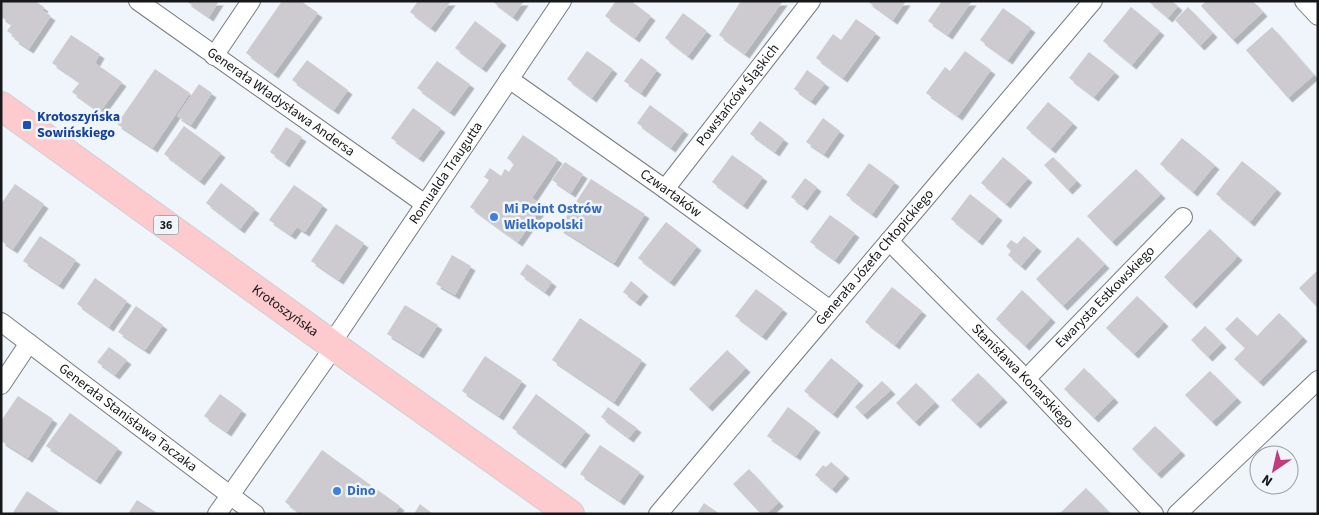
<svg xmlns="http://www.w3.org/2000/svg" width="1319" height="515" viewBox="0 0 1319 515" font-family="'Source Sans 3',sans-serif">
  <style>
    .building { fill: #cdcad0; filter: url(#shadow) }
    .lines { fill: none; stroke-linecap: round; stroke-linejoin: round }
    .minor-casing { stroke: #777b80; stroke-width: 20 }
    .primary-casing { stroke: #d0d1d1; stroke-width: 30 }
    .minor { stroke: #fff; stroke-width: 18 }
    .primary { stroke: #fdcace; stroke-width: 28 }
    .transit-dot { fill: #1a4fb4; stroke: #f0f5fb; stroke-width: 2 }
    .shop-dot { fill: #3f7fe0; stroke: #f0f5fb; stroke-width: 2 }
    .labels { text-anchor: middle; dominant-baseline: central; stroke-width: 5; stroke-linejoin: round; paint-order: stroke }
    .shield { fill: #f0f5fb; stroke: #575a5e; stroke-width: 1 }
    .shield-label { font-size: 12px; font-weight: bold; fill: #16181a }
    .street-label { font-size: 14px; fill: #16181a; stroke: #f0f5fb }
    .transit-label { font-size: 14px; font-weight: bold; fill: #164399; stroke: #f0f5fb; text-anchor: start }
    .shop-label { font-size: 14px; font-weight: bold; fill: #366cbe; stroke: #f0f5fb; text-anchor: start }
  </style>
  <defs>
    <filter id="shadow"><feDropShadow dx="4.5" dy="4.5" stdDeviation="0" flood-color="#0004"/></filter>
  </defs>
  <rect width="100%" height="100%" fill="#f0f5fb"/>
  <path class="building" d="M1 1H35L44 7 42 10 51 16 29 49 14 39 16 37 7 31 12 24 1 17Z
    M186 1H219L209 17Z
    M282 1H301L318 13 274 74 246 53Z
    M418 1H451L431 28 410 12Z
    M492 1H524L513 17Z
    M616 1H631L651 16 635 38 605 16Z
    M741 1H783L745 54 719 35Z
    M867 1H906L893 20Z
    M942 1H972L948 35 928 21Z
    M1148 1H1172L1178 6 1168 18Z
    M1206 1H1253L1263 12 1233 40 1201 6Z
    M1131 7 1160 31 1132 65 1103 41Z
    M1188 7 1213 33 1200 46 1175 20Z
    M1003 8 1031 28 1008 60 980 40Z
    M683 13 707 31 688 56 665 38Z
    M856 19 876 33 843 78 816 58 833 34 841 40Z
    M475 21 502 41 482 68 455 48Z
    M1272 27 1314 75 1288 98 1246 50Z
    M71 35 100 54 95 63 122 82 100 112 72 92 80 82 52 63Z
    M587 51 613 69 592 98 567 79Z
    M965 51 991 70 958 116 926 93 945 67 950 71Z
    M1089 52 1115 72 1094 97 1069 78Z
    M641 58 657 70 641 93 624 81Z
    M307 60 348 90 334 110 292 80Z
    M437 61 470 84 450 112 417 88Z
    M155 69 190 93 153 148 117 124Z
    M807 70 825 83 811 101 794 89Z
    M199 84 212 93 191 125 177 116Z
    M1048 102 1073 123 1051 149 1026 128Z
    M650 105 684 130 671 148 637 123Z
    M413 108 441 128 419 158 391 138Z
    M823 118 840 131 824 154 806 142Z
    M760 121 784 139 775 152 750 134Z
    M184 126 221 153 200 181 164 154Z
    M286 127 302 137 285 163 270 152Z
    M523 135 558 159 532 198 543 206 518 242 470 207 489 180 484 177 490 168 501 176 505 169 509 172 514 164 507 158Z
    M1182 138 1215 165 1193 192 1160 164Z
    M732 155 763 177 743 205 712 182Z
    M1003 157 1028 178 1006 204 981 183Z
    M1053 157 1077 181 1068 190 1044 165Z
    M1242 161 1277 189 1250 222 1216 194Z
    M565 162 583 174 571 193 552 180Z
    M869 163 895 182 872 214 846 195Z
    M1136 169 1161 194 1112 242 1087 216Z
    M805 178 817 187 803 206 791 197Z
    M591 179 645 214 614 263 559 228Z
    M221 183 255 209 240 229 206 203Z
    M15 184 44 204 13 249 1 241V204Z
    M294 185 323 205 305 232 297 227 291 235 269 220Z
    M970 194 998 216 978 241 951 219Z
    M830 215 855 233 835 260 810 242Z
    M666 222 697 246 670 282 638 258Z
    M336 224 364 243 339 280 311 261Z
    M1210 229 1238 256 1192 304 1164 277Z
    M40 236 76 260 59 285 23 261Z
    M1024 236 1037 247 1021 266 1008 255 1011 251 1006 246 1011 240 1017 244Z
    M1078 237 1105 264 1063 306 1036 279Z
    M452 255 471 266 455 295 436 284Z
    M527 264 552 282 545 292 520 274Z
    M1318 270V308L1299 288Z
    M95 278 127 301 109 327 77 304Z
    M631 281 644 292 636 302 623 292Z
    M892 287 922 311 895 345 865 322Z
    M756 289 783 309 762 336 735 316Z
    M1022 290 1051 318 1025 346 996 319Z
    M1137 296 1164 322 1134 354 1106 328Z
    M405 305 438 325 419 354 387 334Z
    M136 306 163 325 145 350 118 332Z
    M1279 313 1303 337 1259 382 1234 359 1245 348 1225 329 1237 317 1257 336Z
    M580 318 642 360 614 402 552 360Z
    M1205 326 1222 343 1208 357 1191 340Z
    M109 347 127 360 115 375 97 362Z
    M727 350 746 368 708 407 689 389Z
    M485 356 522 381 499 416 462 391Z
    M831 358 859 381 833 414 804 391Z
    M1084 368 1114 398 1094 418 1064 389Z
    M1210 371 1237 398 1212 422 1185 395Z
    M978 373 1003 398 976 424 951 400Z
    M882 381 891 390 863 415 855 407Z
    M916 383 935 402 915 422 896 403Z
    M220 394 242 410 227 432 204 416Z
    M536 394 586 431 561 464 512 428Z
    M18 396 53 419 28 458 1 441V421Z
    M608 407 637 428 629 438 601 417Z
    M788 407 816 428 796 456 767 436Z
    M70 413 118 448 96 480 46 446Z
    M1155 426 1181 451 1157 474 1132 449Z
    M600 445 640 472 620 501 580 474Z
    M322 450 400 506 394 514H301L285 502Z
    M831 462 845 474 832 489 815 475 823 465 826 467Z
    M749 469 779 502 766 514H761L733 484Z
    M1086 488 1111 514H1059Z
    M27 491 62 514H12Z
    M137 500 159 514H128Z
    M704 503 720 514H697Z
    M420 504 433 514H414Z"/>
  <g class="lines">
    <g class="minor-casing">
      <g id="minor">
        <path id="s1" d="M138 1 425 204"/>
        <path d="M1304 1 1318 16"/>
        <path d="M214 56 251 1"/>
        <path id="s2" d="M509 79 665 189 829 309"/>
        <path id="s3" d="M665 189 811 1"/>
        <path id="s4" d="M889 241 1026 379 1154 514"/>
        <path id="s5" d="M1 322 255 514"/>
        <path id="s6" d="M331 344 562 1"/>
        <path id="s7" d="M1026 379 1183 217"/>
        <path d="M1 385 29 343"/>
        <path d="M217 514 334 347"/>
        <path id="s8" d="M658 514C802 342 948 172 1093 1"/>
        <path d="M1177 514 1318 380"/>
      </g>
    </g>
    <g class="primary-casing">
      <g id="primary">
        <path id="s9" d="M1 106 331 344 570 514"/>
      </g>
    </g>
    <use href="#minor" class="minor"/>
    <use href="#primary" class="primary"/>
  </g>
  <rect class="transit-dot" x="22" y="120" width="10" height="10" rx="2.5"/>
  <g class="shop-dot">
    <circle cx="494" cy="217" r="5"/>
    <circle cx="337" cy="491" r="5"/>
  </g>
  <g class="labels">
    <rect class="shield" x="153.5" y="215.5" width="25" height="19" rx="4"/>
    <g class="shield-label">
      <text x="166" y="225">36</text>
    </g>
    <g class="street-label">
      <text stroke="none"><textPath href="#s3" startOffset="119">Powstańców Śląskich</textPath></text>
      <text stroke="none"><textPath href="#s1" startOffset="175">Generała Władysława Andersa</textPath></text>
      <text stroke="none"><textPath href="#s6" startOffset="206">Romualda Traugutta</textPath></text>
      <text stroke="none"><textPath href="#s2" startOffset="198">Czwartaków</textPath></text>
      <text stroke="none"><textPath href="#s8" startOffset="336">Generała Józefa Chłopickiego</textPath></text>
      <text stroke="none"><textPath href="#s7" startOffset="114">Ewarysta Estkowskiego</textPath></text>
      <text stroke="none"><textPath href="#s9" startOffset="350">Krotoszyńska</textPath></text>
      <text stroke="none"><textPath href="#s4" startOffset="190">Stanisława Konarskiego</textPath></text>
      <text stroke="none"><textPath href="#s5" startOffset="159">Generała Stanisława Taczaka</textPath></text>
    </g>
    <g class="transit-label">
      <text x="37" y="117">Krotoszyńska<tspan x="37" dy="16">Sowińskiego</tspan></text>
    </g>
    <g class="shop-label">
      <text x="504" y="209">Mi Point Ostrów<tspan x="504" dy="16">Wielkopolski</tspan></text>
      <text x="347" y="491">Dino</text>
    </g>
  </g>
  <rect width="1319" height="515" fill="none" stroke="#16181a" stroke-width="5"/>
  <g transform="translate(1274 470) rotate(214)"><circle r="24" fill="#f0f5fb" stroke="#999da1"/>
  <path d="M0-4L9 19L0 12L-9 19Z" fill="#c13b7d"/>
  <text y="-8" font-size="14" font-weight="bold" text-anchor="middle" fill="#16181a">N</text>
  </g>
</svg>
